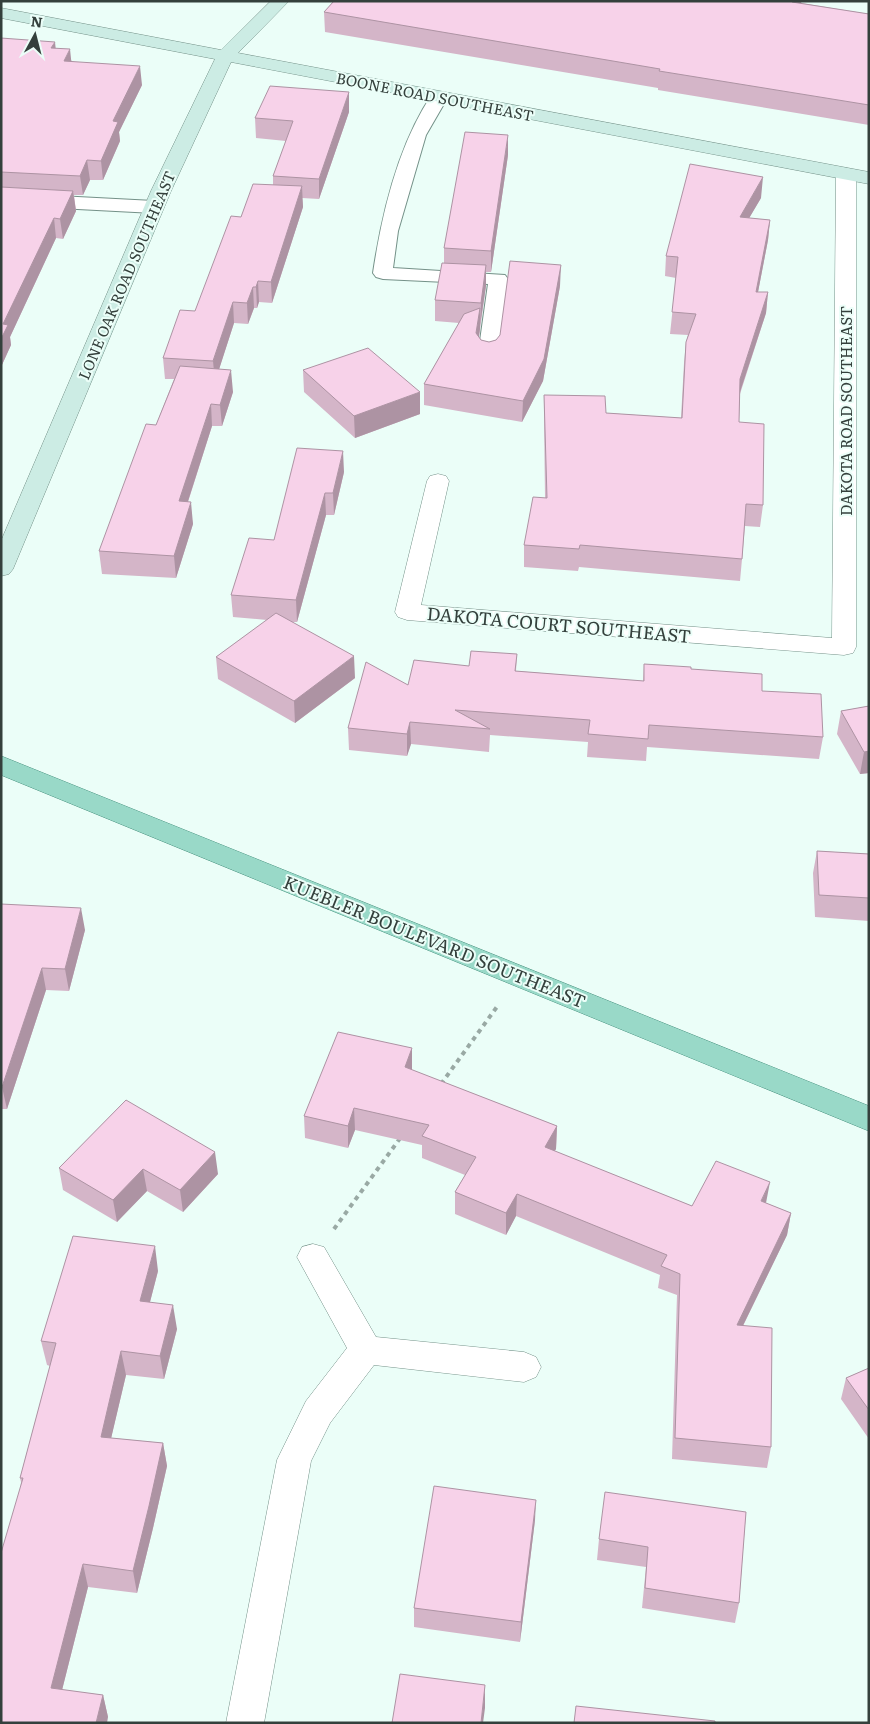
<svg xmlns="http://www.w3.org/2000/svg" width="870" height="1724" viewBox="0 0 870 1724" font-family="Literata,serif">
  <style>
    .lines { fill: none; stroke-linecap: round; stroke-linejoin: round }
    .lane-casing { stroke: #749188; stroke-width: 2 }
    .street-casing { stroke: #749188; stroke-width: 1 }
    .secondary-casing { stroke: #749188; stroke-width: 1 }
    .primary-casing { stroke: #499380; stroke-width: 1 }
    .path { stroke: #99a9a4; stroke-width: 4; stroke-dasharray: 4.5 4.5; stroke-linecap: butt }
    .lane { fill: #fff; fill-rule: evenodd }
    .street { fill: #fff; fill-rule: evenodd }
    .secondary { fill: #ccece4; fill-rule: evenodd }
    .primary { fill: #99d9c8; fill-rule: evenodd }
    .wall { fill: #d4b5c8 }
    .shaded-wall { fill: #ad93a3 }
    .building { fill: #f7d2e9; stroke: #ad93a3 }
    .labels { text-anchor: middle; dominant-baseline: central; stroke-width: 4; stroke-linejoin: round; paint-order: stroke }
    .far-street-label { font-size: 15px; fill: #34403c; stroke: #ebfef8 }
    .street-label { font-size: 18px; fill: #34403c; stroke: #ebfef8 }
  </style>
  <rect width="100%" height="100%" fill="#ebfef8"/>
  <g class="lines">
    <g class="lane-casing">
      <path id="lane" d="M439 92 445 93 448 97 426 135 398 231 393 268 505 275 508 279 498 355 495 359 488 361 481 359 478 355 488 284 383 279 376 277 373 273C382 213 398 144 433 93Z
        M1 193 154 201 161 203 163 207 161 211 154 213 1 205Z"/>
    </g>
    <g class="street-casing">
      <path id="street" d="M846 168 853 170 856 174V647L853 653 844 655 407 620 398 617 395 612 427 481 430 476 438 474 446 476 449 481 421 605 832 638 836 174 839 170Z
        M313 1244 324 1247 376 1337 524 1352 536 1357 541 1367 536 1377 524 1382 374 1365 330 1423 311 1461 264 1723H226L277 1460 306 1401 347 1348 297 1257 302 1247Z"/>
    </g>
    <g class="secondary-casing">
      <path id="secondary" d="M271 1H289L238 53 869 172V184L231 62 171 191 13 569 9 574 1 576V541L151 191 215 59 1 18V8L221 50Z"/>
    </g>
    <g class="primary-casing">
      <path id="primary" d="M1 756 869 1106V1131L1 775Z"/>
    </g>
    <path class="path" d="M441 1084 499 1004
      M334 1229 401 1137"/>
    <use href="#lane" class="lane"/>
    <use href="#street" class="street"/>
    <use href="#secondary" class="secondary"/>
    <use href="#primary" class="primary"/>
  </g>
  <path class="wall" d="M334 1H802L801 3 869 14V125L658 90V88L325 32 324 12Z
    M1 38 55 48 72 61 142 85 119 132 120 141 103 180H90L83 195H74L76 211 63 239 56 238 10 337 11 345 1 367Z
    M349 112 319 199 302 198 303 207 272 303 259 302 257 308H254L248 324 234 323 219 369 233 392 222 426H212L188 502 193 524 176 578 102 574 99 551 156 425 174 379H165L163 358 195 311 241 217 273 185V176L286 141 256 138 255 118Z
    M508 155 491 272H486V286L479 337 481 340 489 342 496 340 560 286 543 381 522 422 424 405V384L459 323 435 321V300L444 263V248Z
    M761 198 749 218 770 220 768 240 758 292H768L766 313 740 394 739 422 763 505 760 527 745 526 740 581 579 567 578 571 524 567V545L545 498 544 417V395L606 413 681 418 684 363 686 342 688 335 670 334 676 278 665 276 666 256Z
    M303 370 420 414 355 438 304 392Z
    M344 472 334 515H326L297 622H292L355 678 295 723 218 679 216 657 267 620 233 617 231 595 274 540Z
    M517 654 516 671 643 681 644 664 691 669 762 691 823 737 819 759 647 747 646 761 587 757 588 742 490 735 489 752 411 744 407 756 349 750 348 728 408 685Z
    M869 706V773L860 774 837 734 841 711Z
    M817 851 869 854V921L815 917 813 873Z
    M1 904 85 930 69 991 46 990 7 1109H1Z
    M412 1048V1070L557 1126 556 1149 554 1151 692 1206 766 1203 791 1213 787 1235 743 1326 771 1447 767 1468 672 1459 677 1295 658 1288 660 1275 516 1216 506 1235 455 1214V1192L465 1175 422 1158V1145L355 1130 348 1148 305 1138 304 1116Z
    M126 1100 218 1174 183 1212 147 1191 117 1222 63 1190 59 1168Z
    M158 1271 150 1302 177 1329 164 1379 126 1375 111 1438 163 1443 167 1466 153 1528 137 1593 88 1587 62 1690 103 1695 108 1717 1 1723 21 1482 20 1478 50 1366 47 1365 41 1341Z
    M869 1368V1439L841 1399 846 1378Z
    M746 1512 739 1603 735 1623 642 1608 646 1567 597 1560 599 1539Z
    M535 1520 520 1642 414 1627V1608Z"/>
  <path class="shaded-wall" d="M793 1H802L790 21Z
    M55 42 57 61 51 48Z
    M70 49 72 68 64 61Z
    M140 66 142 85 119 132 120 141 103 180 101 161 113 121Z
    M349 92V112L319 199V179Z
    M508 135V155L491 272V251Z
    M87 160 90 180 83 195 80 176Z
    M763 177 761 198 738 237 740 217Z
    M302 186 303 207 272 303 271 282Z
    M73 191 76 211 63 239 60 219Z
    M54 218 56 238 10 337 11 345 1 367V339L3 324Z
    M770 220 768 240 754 313 756 292Z
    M486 265V286L480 325 481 303Z
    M561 265 560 286 543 381 522 422 523 401Z
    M258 281 259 302 257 308 256 287Z
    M253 287 254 308 248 324 247 303Z
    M768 292 766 313 737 401 740 379Z
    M233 302 234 323 215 382 213 361Z
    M480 308V329L476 355V333Z
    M231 370 233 392 222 426 220 405Z
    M420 392V414L355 438 354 416Z
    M211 404 212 426 181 523 179 501Z
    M343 451 344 472 334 515 333 493Z
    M325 493 326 515 297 622 296 600Z
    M191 502 193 524 176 578 174 556Z
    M354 656 355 678 295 723 294 701Z
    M410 722 411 744 407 756V734Z
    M869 751V773L860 774 864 752Z
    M81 908 85 930 69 991 65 969Z
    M42 968 46 990 7 1109 2 1087Z
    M412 1048V1070L405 1067Z
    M354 1108 355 1130 348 1148V1126Z
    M557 1126 556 1149 544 1169 545 1147Z
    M215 1152 218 1174 183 1212 180 1190Z
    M143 1169 147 1191 117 1222 113 1200Z
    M770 1182 766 1203 761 1201Z
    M517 1194 516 1216 506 1235V1213Z
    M791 1213 787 1235 733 1346 737 1325Z
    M155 1246 158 1271 144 1325 140 1301Z
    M173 1305 177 1329 164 1379 160 1356Z
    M121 1351 126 1375 106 1460 101 1437Z
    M163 1443 167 1466 153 1528 137 1593 133 1571Z
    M536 1500 535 1520 520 1642 521 1622Z
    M83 1564 88 1587 57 1710 51 1688Z
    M485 1685V1708L483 1723H481Z
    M103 1695 108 1717 107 1723H96Z"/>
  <path class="building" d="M334 1H793L792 2 869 14V105L659 71 660 69 324 12Z
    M1 38 55 42 51 48 70 49 64 61 140 66 113 121 118 122 101 161 87 160 80 176 1 172Z
    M270 86 349 92 319 179 273 176 293 121 255 118Z
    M465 132 508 135 491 251 444 248Z
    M690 164 763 177 740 217 770 220 756 292H768L740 379 739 422 764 424 763 505 746 504 742 559 580 545 579 549 524 545 533 497 547 498 544 395 605 396 606 413 682 418 686 342 696 314 672 312 678 257 666 256Z
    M253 184 302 186 271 282 258 281 256 287H253L247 303 233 302 213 361 163 358 180 310 195 311 231 216 241 217Z
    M1 187 73 191 60 219 54 218 3 324 8 325 1 339Z
    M510 261 561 265 544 359 523 401 424 384 464 314 480 308 476 333 481 340 489 342 496 340 500 335Z
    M442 263 486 265 481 303 435 300Z
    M368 348 420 392 354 416 303 370Z
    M180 366 231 370 220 405 211 404 179 501 191 502 174 556 99 551 146 424 156 425Z
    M297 448 343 451 333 493H325L296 600 231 595 249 538 274 540Z
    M276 613 354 656 294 701 216 657Z
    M471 651 517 654 515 671 644 681V664L691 667V669L762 674V691L821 694 823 737 649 725 648 739 588 734 590 720 455 710 490 729 410 722 407 734 348 728 366 662 408 685 414 660 469 666Z
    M869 706V751L864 752 841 711Z
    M817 851 869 854V898L819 895Z
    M1 904 81 908 65 969 42 968 2 1087H1Z
    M338 1032 412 1048 405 1067 557 1126 545 1147 692 1206 716 1161 770 1182 761 1201 791 1213 737 1325 772 1328 771 1447 675 1438 680 1274 661 1266 667 1255 517 1194 506 1213 455 1192 476 1157 422 1136 429 1125 354 1108 348 1126 304 1116Z
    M126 1100 215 1152 180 1190 143 1169 113 1200 59 1168Z
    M73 1236 155 1246 140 1301 173 1305 160 1356 121 1351 101 1437 163 1443 149 1506 133 1571 83 1564 51 1688 103 1695 96 1723H1V1553L23 1478H20L56 1343 41 1341Z
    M869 1368V1410L846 1378Z
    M434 1486 536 1500 521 1622 414 1608Z
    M605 1492 746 1512 739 1603 645 1588 648 1547 599 1539Z
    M400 1674 485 1685 481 1723H392Z
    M576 1706 715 1721V1723H574Z"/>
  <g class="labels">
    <g class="far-street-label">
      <text transform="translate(435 96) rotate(11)">BOONE ROAD SOUTHEAST</text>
      <text transform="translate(126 275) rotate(-67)">LONE OAK ROAD SOUTHEAST</text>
      <text transform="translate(845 411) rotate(-90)">DAKOTA ROAD SOUTHEAST</text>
    </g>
    <g class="street-label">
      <text transform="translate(559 624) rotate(5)">DAKOTA COURT SOUTHEAST</text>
      <text transform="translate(435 941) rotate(22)">KUEBLER BOULEVARD SOUTHEAST</text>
    </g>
  </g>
  <rect width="870" height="1724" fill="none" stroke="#34403c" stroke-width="5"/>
  <g transform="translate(35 35) rotate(7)" stroke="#ebfef8" stroke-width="4" paint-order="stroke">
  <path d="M0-4L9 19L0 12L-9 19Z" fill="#34403c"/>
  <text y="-8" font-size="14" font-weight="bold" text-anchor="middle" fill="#34403c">N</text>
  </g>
</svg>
